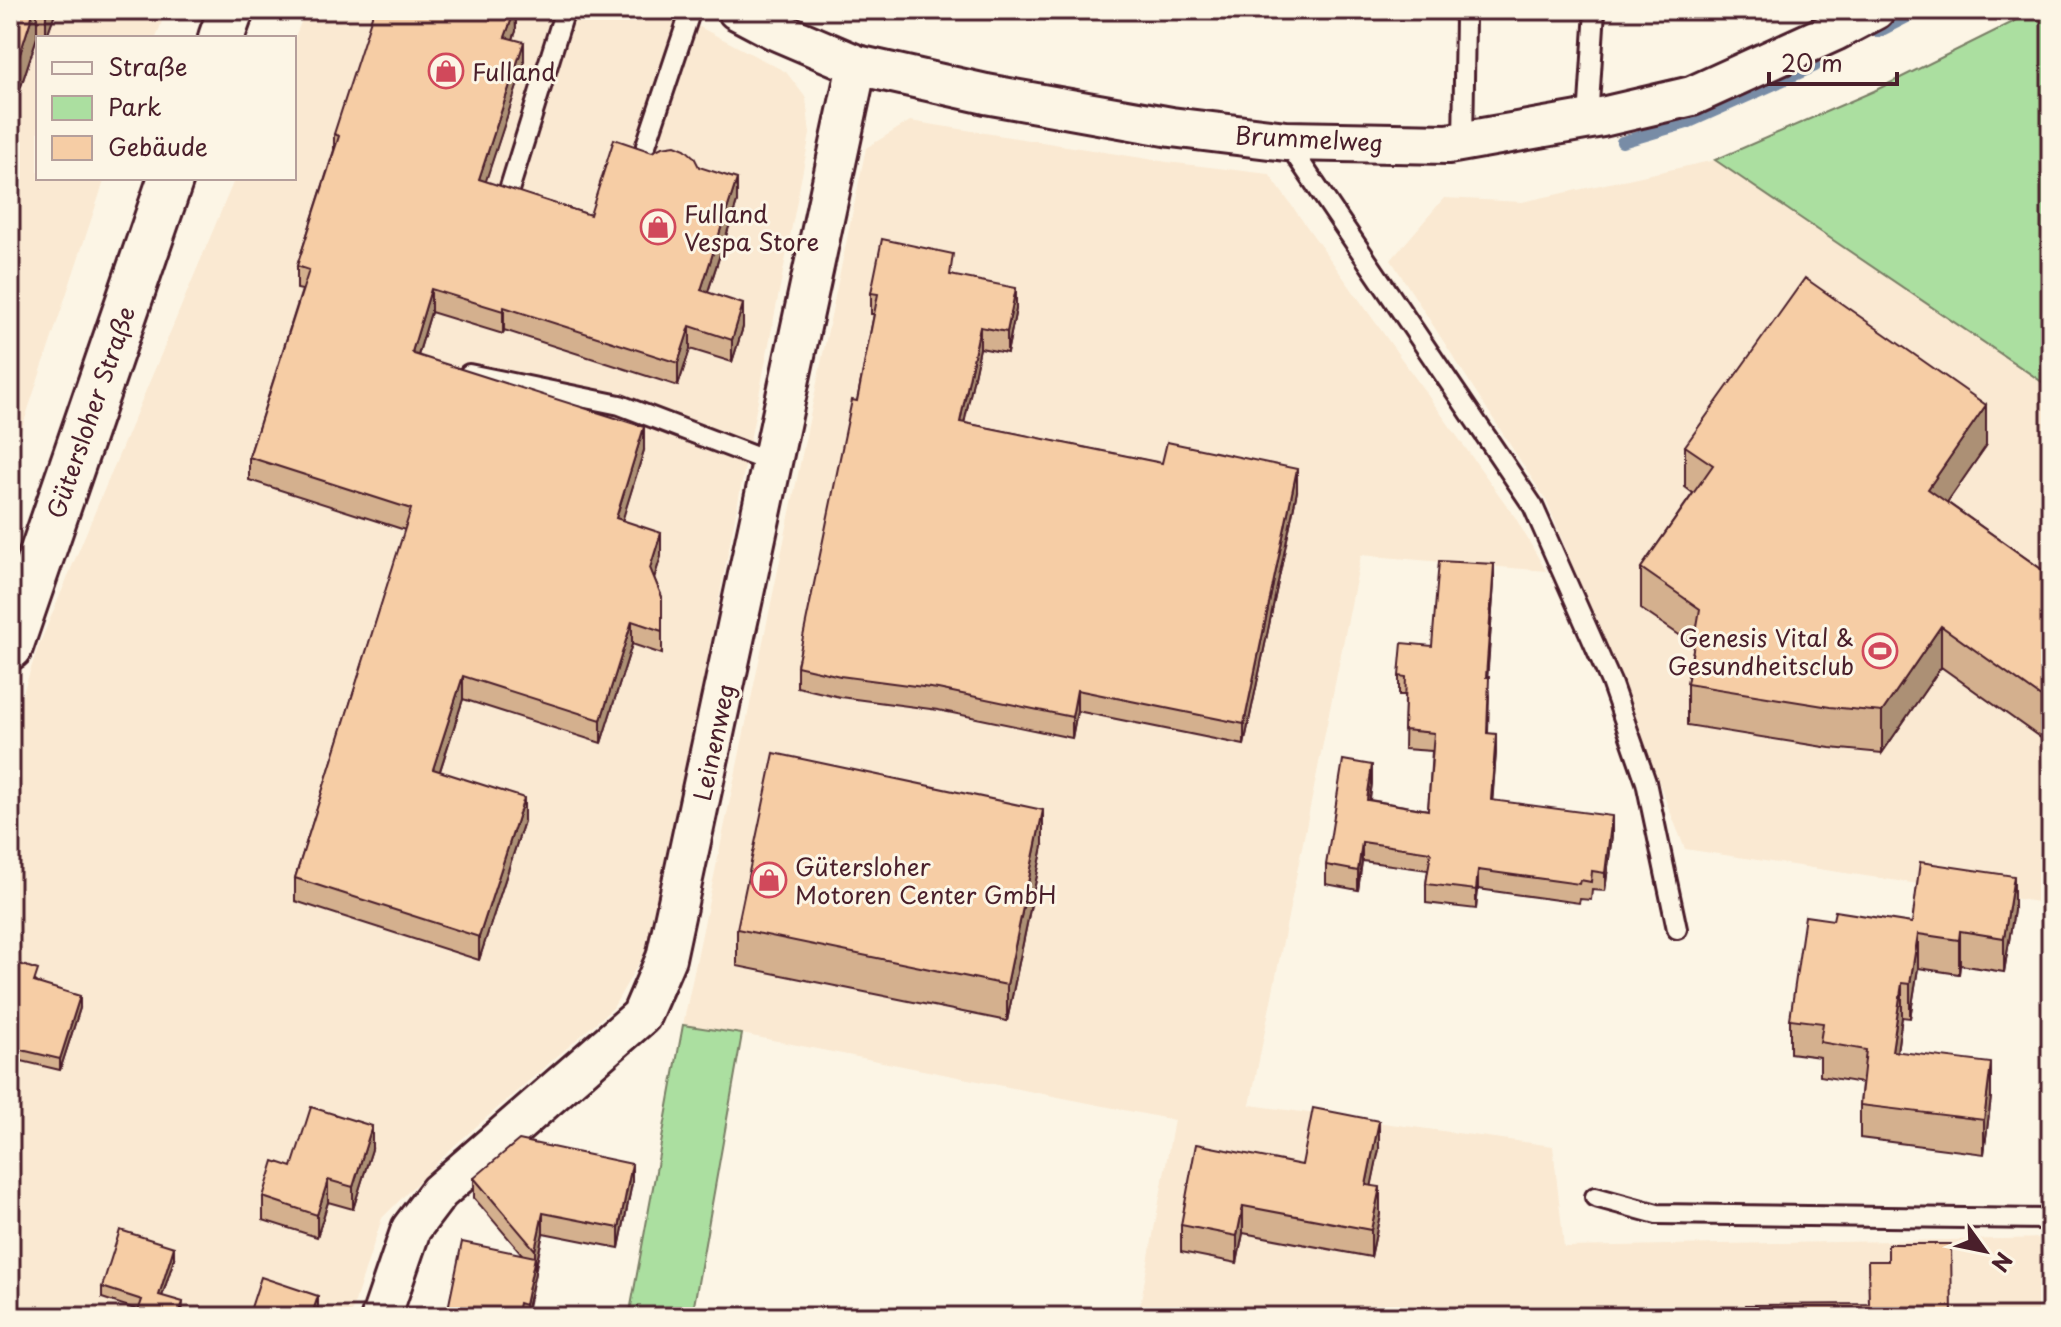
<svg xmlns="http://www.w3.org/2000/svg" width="2061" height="1327" viewBox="0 0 2061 1327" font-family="'Playpen Sans',sans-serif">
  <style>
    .built { fill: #fae9d2 }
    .green { fill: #abdfa0; stroke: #7a7f66; stroke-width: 2 }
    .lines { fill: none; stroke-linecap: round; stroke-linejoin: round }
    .stream { stroke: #788ca6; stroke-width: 12 }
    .service-casing { stroke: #4a1f2b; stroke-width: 24 }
    .minor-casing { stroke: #4a1f2b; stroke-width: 44 }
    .secondary-casing { stroke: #4a1f2b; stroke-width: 50 }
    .service { stroke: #fcf5e5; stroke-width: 18 }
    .minor { stroke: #fcf5e5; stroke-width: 38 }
    .secondary { stroke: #fcf5e5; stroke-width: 44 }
    .wall { fill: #d4b08e; stroke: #4a1f2b; stroke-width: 2 }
    .shaded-wall { fill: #ac9074; stroke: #4a1f2b; stroke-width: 2 }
    .building { fill: #f6cda5; stroke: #4a1f2b; stroke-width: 2 }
    .labels { text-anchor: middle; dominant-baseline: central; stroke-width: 6; stroke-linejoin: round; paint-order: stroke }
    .poi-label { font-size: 24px; fill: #4a1f2b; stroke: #fcf5e5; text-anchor: start }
    .street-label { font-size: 24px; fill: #4a1f2b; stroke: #fcf5e5 }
  </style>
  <rect width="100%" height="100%" fill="#fcf5e5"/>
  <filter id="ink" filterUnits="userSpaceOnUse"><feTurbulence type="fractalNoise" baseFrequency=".0125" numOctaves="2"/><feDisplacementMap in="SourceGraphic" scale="16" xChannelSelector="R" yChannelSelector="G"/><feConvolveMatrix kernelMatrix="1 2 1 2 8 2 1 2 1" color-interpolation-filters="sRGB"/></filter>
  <g filter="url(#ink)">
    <path class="built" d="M10 10H166L156 38H38V178H105L10 464Z
      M306 10H667L786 72 806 98 810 134 680 799 647 949 613 1008 455 1145 382 1218 350 1317H10V732L37 650 235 178H294V39Z
      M910 121 1167 162 1269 174 1515 517 1546 571 1361 555 1250 1105 1553 1146 1564 1247 2050 1238 2051 1295 2040 1317H1138L1174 1120 742 1034 683 1025 866 148Z
      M1715 160 2051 388V904L1685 849 1547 502 1391 260 1444 198 1522 202Z"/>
    <path class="green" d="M2037 10H2051V388L1715 160 1874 91Z
      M683 1025 742 1034 692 1317H629Z"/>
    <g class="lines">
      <path class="stream" d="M1878 32 1921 10
        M1622 142 1687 123 1815 66"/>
      <g class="service-casing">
        <path id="service" d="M1588 120 1595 10
          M1286 141 1533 506 1611 682 1646 782 1677 929
          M1463 142 1465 18
          M646 145 691 10
          M509 190 565 10
          M469 374 620 405 772 463
          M1595 1197 1657 1214 2051 1219"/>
      </g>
      <g class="minor-casing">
        <path id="minor" d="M737 10 775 30 857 65 986 94 1171 127 1286 141 1448 144 1602 117 1692 96 1835 31 1875 10
          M381 1317 411 1229 439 1192 641 1016 666 958 857 65"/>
      </g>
      <g class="secondary-casing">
        <path id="secondary" d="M221 38 231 10
          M10 647 171 178"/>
      </g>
      <use href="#service" class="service"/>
      <use href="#minor" class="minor"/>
      <use href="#secondary" class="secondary"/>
    </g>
    <path class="wall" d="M10 10H56L46 38 37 37 10 120Z
      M516 10V31L513 39 524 65 485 182 590 215 699 167 737 202 708 292 743 327 732 362 690 349 678 386 504 330 503 334 431 312 418 356 644 450 622 520 661 556 654 578 662 597V654L632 644 601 743 463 699 440 771 524 821 479 960 295 901V878L405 530 249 480V457L302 290 297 289V266L334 150V134Z
      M1516 10H1561V13Z
      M952 275 1016 309 1007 353 980 348 964 423 1297 491 1244 745 1077 711 1072 738 938 710 840 697 797 687V666L857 401 874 314H871V293Z
      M1685 446H1986L1947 502 2051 576V724L2041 738 1941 667 1882 753 1830 748 1687 725V684L1694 645 1641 609V568L1693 493 1685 487Z
      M1494 583 1487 677 1489 696 1488 733 1496 752 1492 800 1612 835 1605 891 1592 890 1591 900 1580 899 1579 903 1478 889 1476 909 1426 903V884L1428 870 1362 861 1358 890 1326 884V865L1372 783 1370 800 1428 810 1432 751 1404 749 1405 695H1399V676L1432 646Z
      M1043 846 1007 1021 737 966V929Z
      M2014 910 2004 972 1960 965 1959 974 1918 968 1910 1018 1902 1017 1897 1051 1991 1097 1984 1154 1860 1138V1105L1862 1083 1820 1076V1057L1790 1053V1019L1833 920 1912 923Z
      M10 961 38 983 80 1008 60 1070 13 1059V1048L15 1042 10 1041Z
      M372 1149 353 1209 328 1202 317 1237 263 1220V1197L292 1167Z
      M1379 1149 1371 1186 1380 1214 1371 1257 1243 1233 1237 1263 1181 1252V1225L1302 1165Z
      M474 1178 632 1183 619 1248 543 1233 526 1317H448V1309L522 1254 474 1198Z
      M174 1259 162 1296 183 1314 182 1317H136L138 1310 102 1298V1287Z"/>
    <path class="shaded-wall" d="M34 10H37V37L10 120V85Z
      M46 10H56L46 38Z
      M515 10 516 31 505 60V37Z
      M524 42V65L479 202V179Z
      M737 179V202L701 313V290Z
      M1016 288V309L1007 353V332Z
      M431 289V312L412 375V352Z
      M743 304V327L732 362V340Z
      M504 307V330L503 334V311Z
      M690 326V349L678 386V363Z
      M980 327V348L960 443V422Z
      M1986 405V446L1928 530V489Z
      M644 427V450L616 541V518Z
      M1297 469V491L1244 745V724Z
      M661 533V556L650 591V568Z
      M1494 564V583L1486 696V677Z
      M632 621V644L601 743V720Z
      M1941 626V667L1882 753V712Z
      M463 676V699L433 792V769Z
      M2051 683V724L2041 738V697Z
      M1077 690V711L1072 738V717Z
      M1496 734V752L1491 819V800Z
      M1372 765V783L1367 818V800Z
      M524 798V821L479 960V937Z
      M1043 810V846L1007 1021V985Z
      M1612 816V835L1605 891V873Z
      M1362 842V861L1358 890V871Z
      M1478 870V889L1476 909V890Z
      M2014 876V910L2004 972V938Z
      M1960 931V965L1959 974V940Z
      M1918 934V968L1910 1018V984Z
      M1902 983V1017L1892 1085V1051Z
      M80 996V1008L60 1070V1059Z
      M1991 1063V1097L1984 1154V1120Z
      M1379 1121V1149L1366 1212V1185Z
      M372 1126V1149L353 1209V1187Z
      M632 1164V1183L619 1248V1228Z
      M328 1180V1202L317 1237V1215Z
      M1380 1187V1214L1371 1257V1230Z
      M1243 1206V1233L1237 1263V1236Z
      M543 1213V1233L535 1270V1250Z
      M174 1247V1259L159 1306V1295Z
      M535 1257V1273L525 1317V1305Z
      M318 1296V1312L316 1317H311Z
      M183 1302 182 1317H178Z"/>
    <path class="building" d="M10 10H34L10 85Z
      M374 10H515L505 37 524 42 479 179 590 215 614 139 652 152 662 147 675 145 685 149 694 157 699 167 737 179 701 290 743 304 732 340 690 326 678 363 504 307 503 311 431 289 412 352 414 354 644 427 616 518 661 533 650 568 662 597V631L632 621 601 720 463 676 433 769 524 798 479 937 295 878 411 509 249 457 309 270 297 266 339 136 334 134Z
      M882 239 953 254 950 275 1016 288 1007 332 980 327 960 422 1162 463 1167 442 1297 469 1244 724 1077 690 1072 717 938 689 840 676 797 666 852 400 857 401 878 294 871 293Z
      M1805 278 1986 405 1928 489 2051 576V683L2041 697 1941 626 1882 712 1830 707 1687 684 1700 609 1641 568 1713 465 1685 446Z
      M1439 561 1494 564 1486 677H1489L1487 733 1496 734 1491 800 1612 816 1605 873 1592 871 1591 882 1580 880 1579 884 1478 870 1476 890 1426 884 1431 852 1362 842 1358 871 1326 865 1343 760 1372 765 1367 800 1428 810 1434 733 1404 730 1406 677 1399 676 1402 643 1432 646Z
      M774 753 1043 810 1007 985 737 929Z
      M1920 862 2014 876 2004 938 1960 931 1959 940 1918 934 1910 984 1902 983 1892 1051 1991 1063 1984 1120 1860 1105 1866 1050 1820 1042 1823 1023 1790 1019 1805 916 1833 920 1835 911 1912 923Z
      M10 961 38 970 34 982 80 996 60 1059 13 1048 18 1032 10 1029Z
      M311 1107 372 1126 353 1187 328 1180 317 1215 263 1197 274 1161 292 1167Z
      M1313 1108 1379 1121 1366 1185 1380 1187 1371 1230 1243 1206 1237 1236 1181 1225 1196 1144 1302 1165Z
      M519 1140 632 1164 619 1228 543 1213 535 1250 474 1178Z
      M120 1230 174 1247 159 1295 183 1302 178 1317H136L142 1300 102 1287Z
      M462 1242 535 1257 525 1305 519 1303 516 1317H460L462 1312 448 1309Z
      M1888 1244H1951L1952 1317H1746V1305L1869 1304 1868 1261H1888Z
      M261 1277 318 1296 311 1317H248Z
      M1188 1313 1216 1317H1188Z"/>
  </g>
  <defs>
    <g id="shop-ring" transform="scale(1.8)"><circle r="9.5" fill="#fcf5e5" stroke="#d1495b" stroke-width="1.5"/><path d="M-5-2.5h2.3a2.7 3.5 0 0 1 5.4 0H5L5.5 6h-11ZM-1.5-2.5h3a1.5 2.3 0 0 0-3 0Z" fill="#d1495b"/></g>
    <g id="stadium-ring" transform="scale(1.8)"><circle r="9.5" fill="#fcf5e5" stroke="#d1495b" stroke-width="1.5"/><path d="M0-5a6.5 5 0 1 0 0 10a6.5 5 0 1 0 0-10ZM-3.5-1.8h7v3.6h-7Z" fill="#d1495b"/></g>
  </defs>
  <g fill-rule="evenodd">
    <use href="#shop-ring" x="446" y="71"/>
    <use href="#shop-ring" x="658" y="227"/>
    <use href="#stadium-ring" x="1880" y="651"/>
    <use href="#shop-ring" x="769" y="880"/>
  </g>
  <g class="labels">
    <g class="poi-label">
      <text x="472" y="71">Fulland</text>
      <text x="684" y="213">Fulland<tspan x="684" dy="28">Vespa Store</tspan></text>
      <text x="1854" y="637" text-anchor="end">Genesis Vital &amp;<tspan x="1854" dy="28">Gesundheitsclub</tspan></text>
      <text x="795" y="866">Gütersloher<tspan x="795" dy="28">Motoren Center GmbH</tspan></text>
    </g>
    <g class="street-label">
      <text transform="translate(1309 138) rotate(3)">Brummelweg</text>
      <text transform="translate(90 412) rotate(-71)">Gütersloher Straße</text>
      <text transform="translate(713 742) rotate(-78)">Leinenweg</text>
    </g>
  </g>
  <rect width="2061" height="1327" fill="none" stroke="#fcf5e5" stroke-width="40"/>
  <rect x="20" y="20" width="2021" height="1287" fill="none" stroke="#4a1f2b" stroke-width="3" filter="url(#ink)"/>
  <rect x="36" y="36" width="260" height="144" fill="#fcf5e5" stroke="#b59f9b" stroke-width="2"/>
  <rect x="52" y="62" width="40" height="12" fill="#fcf5e5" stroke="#b59f9b" stroke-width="2"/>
  <text x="108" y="76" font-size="24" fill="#4a1f2b">Straße</text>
  <rect x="52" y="96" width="40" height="24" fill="#abdfa0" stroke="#b59f9b" stroke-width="2"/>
  <text x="108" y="116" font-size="24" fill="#4a1f2b">Park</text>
  <rect x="52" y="136" width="40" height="24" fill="#f6cda5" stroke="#b59f9b" stroke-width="2"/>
  <text x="108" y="156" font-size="24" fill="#4a1f2b">Gebäude</text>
  <g transform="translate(1985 1251) rotate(123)" stroke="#fcf5e5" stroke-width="6" paint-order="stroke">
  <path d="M0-6L14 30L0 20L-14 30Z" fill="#4a1f2b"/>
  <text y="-12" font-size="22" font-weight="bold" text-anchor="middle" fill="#4a1f2b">N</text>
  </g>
  <path d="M1769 72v12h128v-12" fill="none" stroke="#4a1f2b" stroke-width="4"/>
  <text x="1781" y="72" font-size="24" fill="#4a1f2b" stroke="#fcf5e5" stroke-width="6" paint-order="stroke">20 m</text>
</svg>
